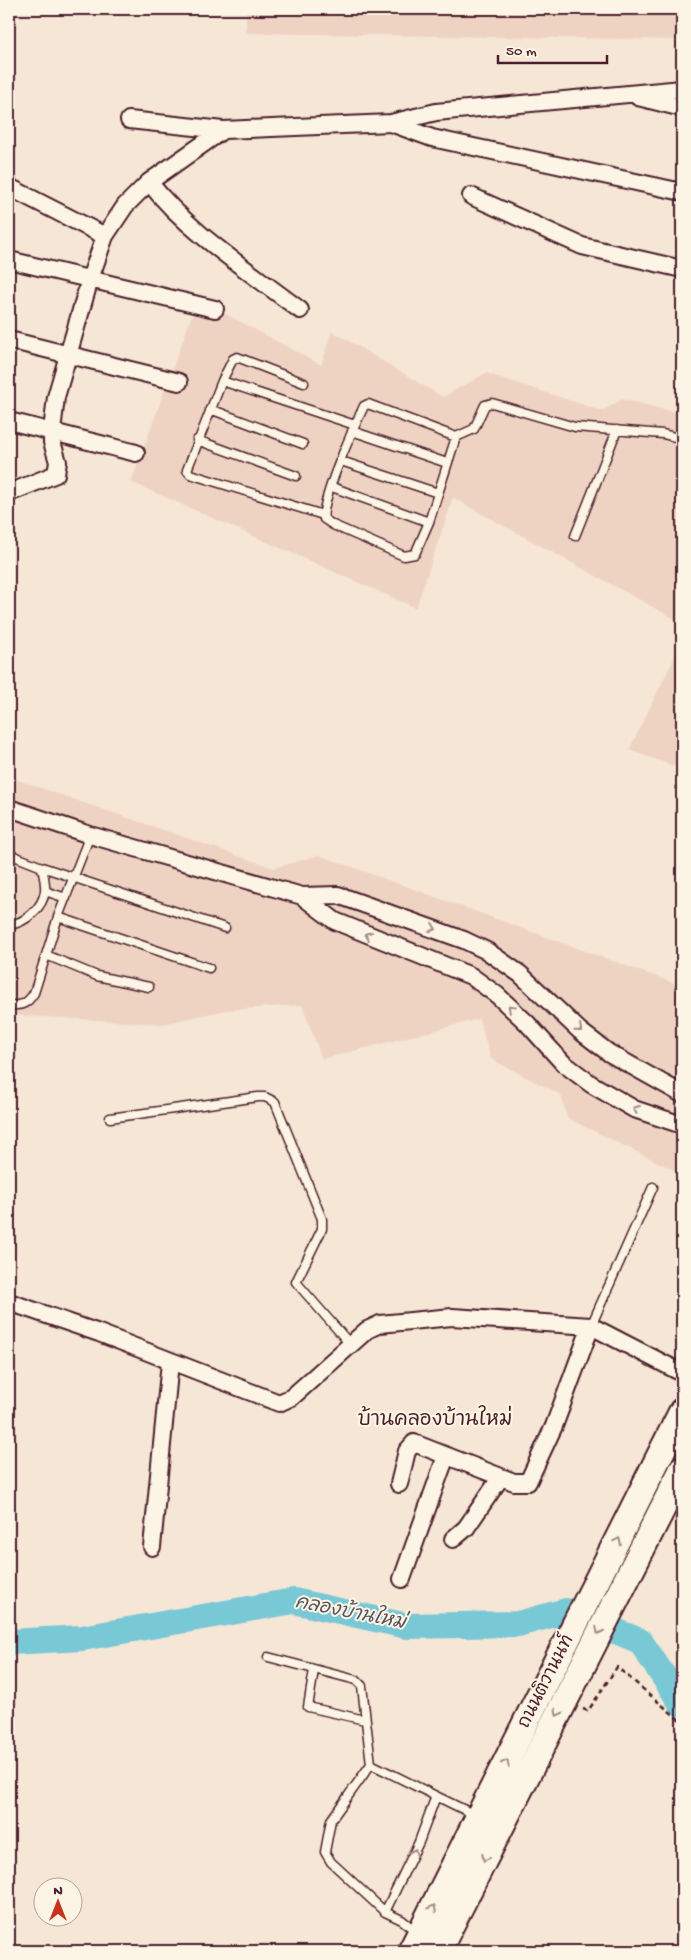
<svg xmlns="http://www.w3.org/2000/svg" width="691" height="1960" viewBox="0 0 691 1960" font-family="'Gochi Hand','Playpen Sans Thai',sans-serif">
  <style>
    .built { fill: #efd3c2 }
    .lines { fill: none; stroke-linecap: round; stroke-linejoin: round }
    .river { stroke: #79c8d6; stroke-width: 26 }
    .service-casing { stroke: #4a1f2b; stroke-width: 11 }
    .minor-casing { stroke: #4a1f2b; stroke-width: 20 }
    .primary-casing { stroke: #4a1f2b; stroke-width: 29 }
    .path { stroke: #4a1f2b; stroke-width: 2.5; stroke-dasharray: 5 4; stroke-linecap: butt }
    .service { stroke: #fcf5e5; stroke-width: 8 }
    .minor { stroke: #fcf5e5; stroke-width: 16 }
    .primary { stroke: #fcf5e5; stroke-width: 25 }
    .oneway { stroke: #a38a88 }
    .labels { text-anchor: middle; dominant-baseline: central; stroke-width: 4; stroke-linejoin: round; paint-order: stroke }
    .street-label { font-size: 18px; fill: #4a1f2b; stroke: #fcf5e5 }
    .water-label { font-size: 19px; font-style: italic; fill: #58525e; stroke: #fcf5e5 }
    .quarter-label { font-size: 20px; fill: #4a1f2b; stroke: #fcf5e5 }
  </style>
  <rect width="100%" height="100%" fill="#f6e6d5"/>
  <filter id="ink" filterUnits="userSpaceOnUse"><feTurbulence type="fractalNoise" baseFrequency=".02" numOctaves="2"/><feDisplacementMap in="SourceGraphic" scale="10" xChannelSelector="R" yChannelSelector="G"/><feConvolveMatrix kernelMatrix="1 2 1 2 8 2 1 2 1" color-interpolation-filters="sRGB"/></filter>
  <g filter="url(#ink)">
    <path class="built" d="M246 9H682V40L246 33Z
      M198 299 321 365 332 331 443 397 486 373 602 411 622 399 682 414V623L453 498 416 608 131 482Z
      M682 642V769L629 750Z
      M9 777 274 868 319 855 682 986V1174L567 1118 561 1095 491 1059 479 1019 322 1059 302 1005 226 1010 162 1024 9 1015Z"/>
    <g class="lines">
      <path class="river" d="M9 1642 82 1638 294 1601 407 1626 518 1624 566 1611 640 1641 682 1704"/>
      <g class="service-casing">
        <path id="service" d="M222 381 187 470 190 474 323 515
          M304 383 237 357 233 359 222 381 355 425
          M210 409 303 444
          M352 431 447 463
          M456 437 429 522 415 554 404 556 333 525 324 519C320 501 355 425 364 406L368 404 456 437 474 429 485 405 492 403 575 427 663 434 682 439
          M197 440 296 476
          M341 461 438 493
          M332 487 429 522
          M575 536 617 430
          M9 854 42 867C43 874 46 883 45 891 43 908 25 923 9 925
          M42 867 225 928
          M45 891 66 898
          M58 917 209 968
          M46 955 97 976 149 987
          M9 1005C22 1006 27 1004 34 993L58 917 90 835
          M110 1118 258 1097H265L275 1102 322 1219V1229L296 1282 350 1344
          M591 1326 653 1187
          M268 1657 356 1680 362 1686 371 1764 331 1820 325 1852 331 1862 385 1912 402 1920 417 1932
          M314 1670 308 1707 365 1720
          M371 1764 436 1796
          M385 1912 419 1842 436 1796 475 1815"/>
      </g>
      <g class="minor-casing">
        <path id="minor" d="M638 97 682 108
          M129 120 223 130
          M391 123 432 138 682 192
          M149 182C189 233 248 270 300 310
          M9 187 105 236
          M471 196 582 246 682 269
          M9 260 215 309
          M9 340 179 382
          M9 421 136 453
          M9 493 56 474 58 462 52 442V431L56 397 90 279 105 236 125 206 149 182 223 130 391 123 436 112 682 89
          M9 808 90 835 302 896 338 895 464 940 487 951 520 974 580 1031 609 1053 682 1094
          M302 896 335 921 471 976 497 995 527 1023 563 1063 591 1084 634 1109 682 1125
          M9 1302 99 1333 279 1403 292 1397 367 1330 380 1324 452 1317 591 1326 682 1373
          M399 1484 407 1451 414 1443 501 1477
          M453 1539 466 1528 501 1477 514 1482H528L554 1426 591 1326
          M152 1547 170 1362
          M402 1579 446 1456"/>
      </g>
      <g class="primary-casing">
        <path id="primary" d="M411 1951 682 1411
          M438 1951 682 1470"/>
      </g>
      <path class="path" d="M583 1709 588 1711 617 1667 682 1722"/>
      <use href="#service" class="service"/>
      <use href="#minor" class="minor"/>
      <use href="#primary" class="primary"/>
    </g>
    <defs><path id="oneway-chevron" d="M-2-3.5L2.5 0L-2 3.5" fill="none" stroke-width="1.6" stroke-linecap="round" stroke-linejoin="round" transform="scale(1.25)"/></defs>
    <g class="oneway">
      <use href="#oneway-chevron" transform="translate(433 928) rotate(20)"/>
      <use href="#oneway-chevron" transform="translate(368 935) rotate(-157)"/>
      <use href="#oneway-chevron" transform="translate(511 1008) rotate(-137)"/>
      <use href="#oneway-chevron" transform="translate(579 1029) rotate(41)"/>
      <use href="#oneway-chevron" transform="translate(636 1109) rotate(-157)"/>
      <use href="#oneway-chevron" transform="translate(618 1541) rotate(-64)"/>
      <use href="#oneway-chevron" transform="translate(599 1631) rotate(117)"/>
      <use href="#oneway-chevron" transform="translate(558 1713) rotate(117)"/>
      <use href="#oneway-chevron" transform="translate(506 1763) rotate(-63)"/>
      <use href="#oneway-chevron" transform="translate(414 1852) rotate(-66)"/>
      <use href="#oneway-chevron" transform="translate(485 1858) rotate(117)"/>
      <use href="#oneway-chevron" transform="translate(433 1908) rotate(-64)"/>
    </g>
  </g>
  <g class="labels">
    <g class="street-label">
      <text transform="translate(547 1682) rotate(-63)">ถนนติวานนท์</text>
    </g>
    <g class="water-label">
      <text transform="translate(350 1614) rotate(11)">คลองบ้านใหม่</text>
    </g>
    <g class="quarter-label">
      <text x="435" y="1421">บ้านคลองบ้านใหม่</text>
    </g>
  </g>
  <rect width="691" height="1960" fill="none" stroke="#fcf5e5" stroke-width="30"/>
  <rect x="15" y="15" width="661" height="1930" fill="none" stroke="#4a1f2b" stroke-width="2" filter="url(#ink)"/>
  <g transform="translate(58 1902)"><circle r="24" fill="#fcf5e5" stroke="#b59f9b"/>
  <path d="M0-4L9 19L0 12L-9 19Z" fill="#c8321e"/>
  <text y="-8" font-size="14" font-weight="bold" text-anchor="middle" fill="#4a1f2b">N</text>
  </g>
  <path d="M498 55v8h109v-8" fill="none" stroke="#4a1f2b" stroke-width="2.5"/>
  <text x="506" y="55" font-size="15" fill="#4a1f2b" stroke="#fcf5e5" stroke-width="4" paint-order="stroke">50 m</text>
</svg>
